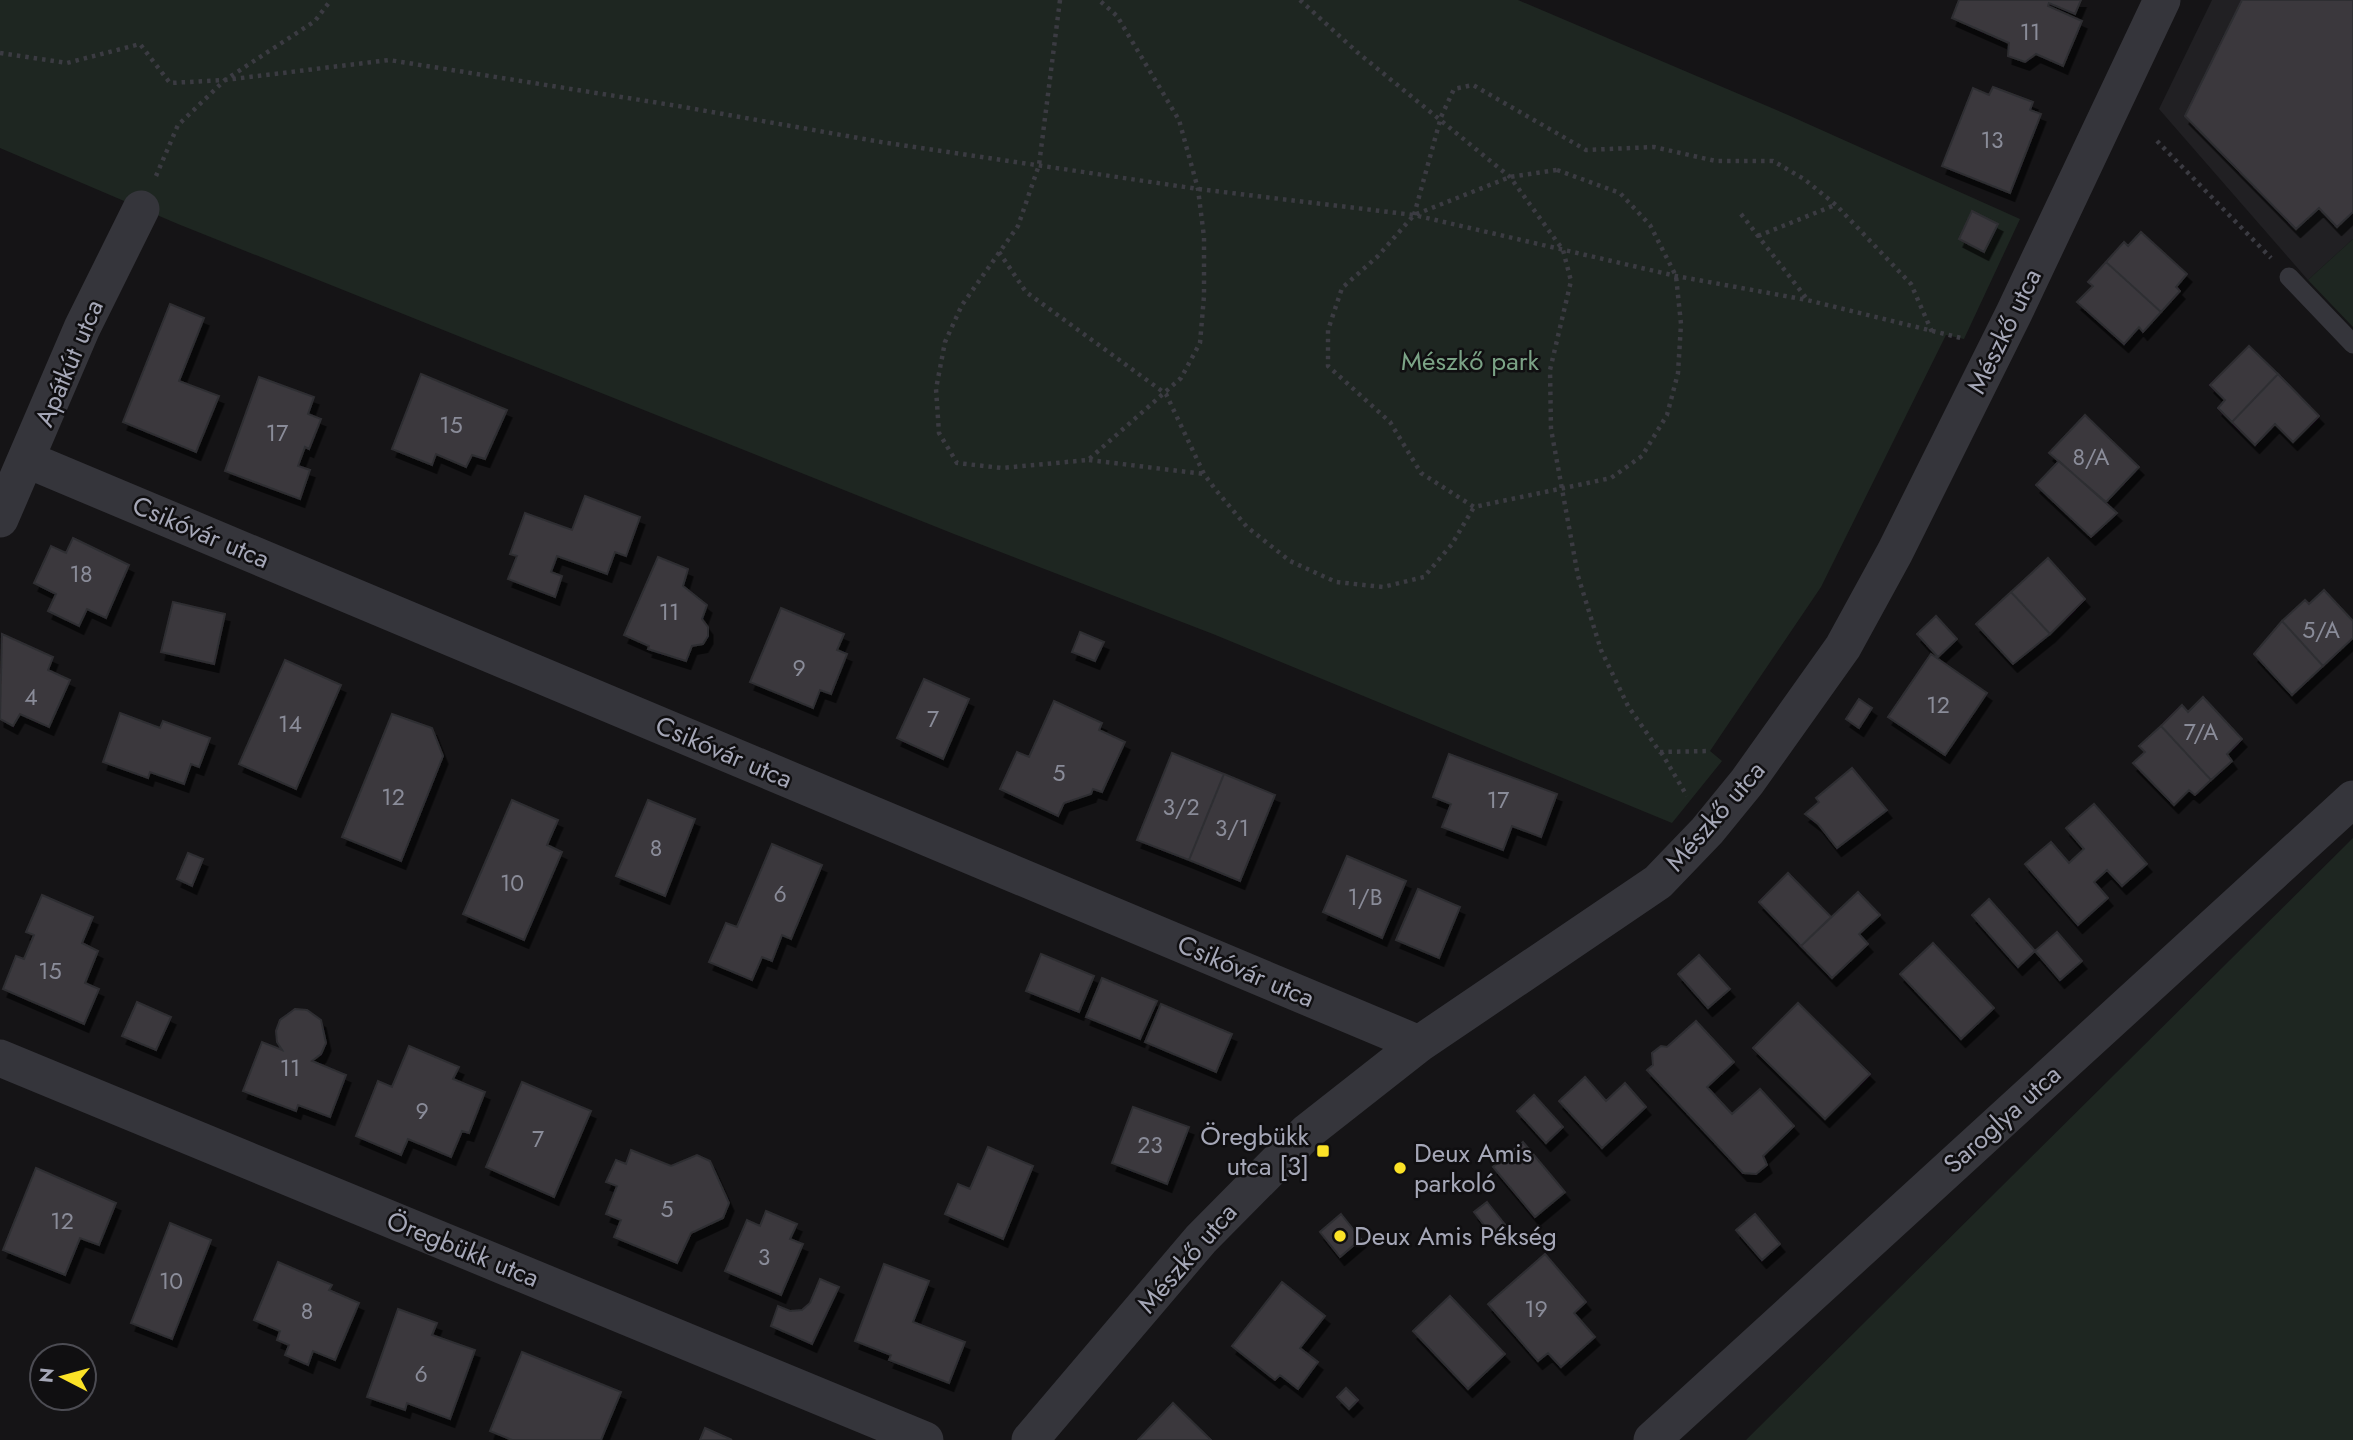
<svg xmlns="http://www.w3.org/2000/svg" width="2353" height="1440" viewBox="0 0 2353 1440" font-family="Jost,sans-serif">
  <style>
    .built { fill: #212023 }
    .green { fill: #1e2621 }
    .building { fill: #3a393e; stroke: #2f2e32; stroke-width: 2; filter: url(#shadow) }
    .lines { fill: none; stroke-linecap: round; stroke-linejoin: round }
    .path { stroke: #3b3b42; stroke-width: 4.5; stroke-dasharray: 3.5 5; stroke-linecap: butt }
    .service { stroke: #35353b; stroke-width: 19 }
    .minor { stroke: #35353b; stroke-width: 37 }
    .poi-dot { fill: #fbe227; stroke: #100f11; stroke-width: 2.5 }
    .labels { text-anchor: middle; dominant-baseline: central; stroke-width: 5; stroke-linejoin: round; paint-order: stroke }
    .number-label { font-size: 23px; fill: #8a8c99 }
    .street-label { font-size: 26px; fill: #a5a7b7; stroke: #100f11 }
    .park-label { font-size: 26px; fill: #7ba386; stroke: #100f11 }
    .poi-label { font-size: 26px; fill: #a5a7b7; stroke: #100f11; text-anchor: start }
  </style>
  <defs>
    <filter id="shadow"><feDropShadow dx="4.5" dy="8" stdDeviation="0" flood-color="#0009"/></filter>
  </defs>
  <rect width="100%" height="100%" fill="#151416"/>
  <path class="built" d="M2212 0H2353V239L2308 280 2159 109Z"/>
  <path class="green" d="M0 0H1518L1788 115 2020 219 1964 339 1946 335 1821 587 1710 751 1722 761 1672 823 1213 634 954 534 178 224 0 148Z
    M2353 239V327L2308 280Z
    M2353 838V1440H1746Z"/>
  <path class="building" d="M1959 0H2081L2075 14 2049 3 2048 6 2082 21 2063 66 2036 54 2025 62 2008 56 2009 43 1952 18Z
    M2242 0H2353V212L2337 227 2319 208 2296 229 2185 116Z
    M1993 87 2033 102 2030 110 2041 114 2010 193 1942 166 1973 88 1989 95Z
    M1972 211 1998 224 1984 252 1959 239Z
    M2141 232 2187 274 2176 287 2180 291 2161 312 2106 262 2124 242 2128 246Z
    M2106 262 2161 312 2143 332 2139 327 2124 344 2077 302 2093 286 2088 282Z
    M170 304 204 318 179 381 219 396 196 452 123 422Z
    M2249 346 2278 374 2232 422 2218 408 2225 400 2210 385Z
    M421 374 507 410 485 459 472 455 466 467 436 454 432 465 392 449Z
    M2278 374 2319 416 2293 442 2275 424 2255 445 2232 422Z
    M259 377 314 397 308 414 321 419 309 449 305 447 298 466 310 470 300 499 225 471Z
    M2085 415 2139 467 2106 502 2049 453Z
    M2059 461 2117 513 2091 537 2036 485Z
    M585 496 640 517 626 556 615 552 607 574 557 556 551 572 562 576 555 597 508 579 517 556 510 554 525 513 572 530Z
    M73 538 129 565 106 618 87 609 79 626 48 611 56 594 34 583 51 546 66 553Z
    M658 557 688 569 683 586 707 605 702 619 708 627V636L703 644 692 646 686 661 648 649 649 646 624 635Z
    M2048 558 2085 599 2050 634 2011 592Z
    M2324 590 2353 621V638L2323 666 2282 621 2305 600 2309 604Z
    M2011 592 2050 634 2013 664 1976 624Z
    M173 602 225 614 214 664 161 652Z
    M781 608 844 634 837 650 847 654 831 694 820 690 813 708 750 682Z
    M1936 616 1957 639 1938 657 1917 634Z
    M2282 621 2323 666 2292 695 2254 654Z
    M1080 632 1104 642 1095 661 1072 652Z
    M2 634 53 657 48 670 70 680 49 727 20 714 13 726 0 719Z
    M1931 654 1987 693 1945 755 1888 717Z
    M285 660 341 685 296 789 239 764Z
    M924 679 969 699 943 759 897 738Z
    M2203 697 2242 739 2227 754 2232 761 2211 780 2161 726 2182 705 2188 712Z
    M1859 699 1872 708 1859 728 1846 719Z
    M1054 701 1102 723 1099 730 1125 742 1102 792 1093 789 1091 794 1064 803 1058 816 1000 789 1017 752 1029 757Z
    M120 713 160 728 163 721 210 738 199 767 191 764 184 784 150 772 148 778 103 762Z
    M392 714 432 728 443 756 401 861 342 837Z
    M2161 726 2211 780 2195 795 2189 790 2174 805 2133 763 2145 752 2139 746Z
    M1172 753 1224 774 1189 860 1137 840Z
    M1449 754 1557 794 1541 837 1512 826 1503 850 1442 827 1451 804 1433 797Z
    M1852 768 1887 810 1837 848 1818 824 1805 814 1819 802 1816 798Z
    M1224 774 1275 795 1240 881 1189 860Z
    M512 800 558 820 547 845 562 852 524 940 463 914Z
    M648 800 695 819 665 896 616 876Z
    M2094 804 2147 864 2122 886 2107 870 2094 882 2108 898 2078 925 2025 864 2051 842 2069 863 2084 849 2066 828Z
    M772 844 822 865 791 939 782 935 772 961 762 957 752 980 709 962 726 923 737 927Z
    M188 853 203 859 192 886 177 879Z
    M1347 856 1406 881 1382 938 1323 912Z
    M1788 873 1831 917 1801 946 1759 902Z
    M1418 889 1460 907 1439 958 1396 940Z
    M1858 892 1880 915 1859 934 1868 944 1832 978 1801 946Z
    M42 895 93 917 82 943 98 951 85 983 99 989 84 1024 3 989 16 956 24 959 34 935 26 932Z
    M1989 899 2035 951 2018 967 1972 915Z
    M2057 932 2082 961 2060 980 2035 951Z
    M1933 943 1994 1008 1961 1039 1900 974Z
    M1041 954 1094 976 1079 1012 1026 991Z
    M1699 955 1730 989 1708 1008 1678 974Z
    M1102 978 1157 1001 1140 1039 1086 1017Z
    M137 1002 171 1017 156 1050 122 1036Z
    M1798 1003 1870 1074 1825 1119 1753 1048Z
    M1161 1004 1232 1034 1216 1072 1145 1042Z
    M295 1009 307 1010 321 1020 326 1043 321 1054 312 1061 346 1075 330 1117 298 1105 296 1111 243 1091 262 1042 282 1050 277 1042 276 1031 280 1020Z
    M1696 1021 1734 1062 1707 1087 1732 1114 1760 1089 1794 1126 1763 1156 1767 1165 1756 1174 1743 1173 1647 1070 1653 1065 1652 1053 1661 1046 1667 1047Z
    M409 1046 459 1067 453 1079 485 1092 469 1133 462 1131 451 1157 408 1139 401 1155 356 1136 378 1081 392 1087Z
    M1585 1077 1606 1101 1625 1083 1646 1107 1602 1148 1559 1101Z
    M522 1082 591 1111 554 1197 486 1167Z
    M1534 1095 1563 1127 1546 1143 1517 1111Z
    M1133 1107 1189 1127 1167 1184 1112 1163Z
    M1523 1142 1565 1192 1535 1217 1493 1167Z
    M988 1147 1033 1166 1003 1239 945 1214 958 1184 970 1189Z
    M631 1150 671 1166 697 1155 710 1161 729 1203 723 1218 691 1233 677 1263 614 1237 621 1220 606 1214 617 1186 606 1182 616 1160 626 1164Z
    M36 1168 116 1203 99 1245 80 1238 65 1275 3 1250Z
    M1487 1202 1507 1227 1494 1238 1474 1212Z
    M766 1211 797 1224 790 1239 803 1244 781 1295 725 1271 747 1220 760 1226Z
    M1341 1214 1361 1239 1340 1257 1320 1232Z
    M1755 1214 1780 1244 1762 1260 1736 1230Z
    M170 1223 211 1240 172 1339 131 1323Z
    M1545 1254 1586 1302 1574 1313 1595 1337 1561 1367 1548 1353 1538 1361 1488 1304Z
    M278 1262 332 1285 329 1290 359 1303 335 1360 313 1351 308 1365 285 1355 289 1345 277 1340 280 1331 254 1320Z
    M884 1264 929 1281 913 1322 965 1342 949 1383 889 1360 891 1355 855 1341Z
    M820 1279 839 1287 812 1344 771 1326 778 1306 790 1311 802 1310 810 1303Z
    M1282 1282 1325 1316 1300 1348 1318 1362 1298 1389 1280 1375 1275 1380 1232 1346Z
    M1450 1296 1505 1354 1468 1389 1413 1331Z
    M398 1309 437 1323 432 1335 475 1350 450 1419 407 1403 405 1410 367 1397Z
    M522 1352 621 1392 601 1440H512L490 1431Z
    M1346 1388 1358 1400 1349 1409 1337 1397Z
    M1173 1403 1211 1440H1138Z
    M705 1428 732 1440H700Z"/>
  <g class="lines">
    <path class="path" d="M1060 0 1039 165 1018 226 962 305 945 342 936 389 939 433 957 463 1002 468 1088 460 1181 378 1200 343 1204 296V237L1198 189 1179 120 1117 16 1099 0
      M1300 0 1357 52 1510 177 1563 250 1571 281 1550 370 1551 429 1578 576 1601 650 1628 706 1660 752 1710 751
      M0 53 67 63 140 44 170 83 225 80 389 60 678 106 881 142 1198 189 1414 215 1676 276 1807 300 1961 338
      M2157 141 2271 258
      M1557 170 1620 193 1650 225 1676 276 1681 324 1678 373 1667 415 1642 456 1611 478 1474 507 1421 473 1390 422 1328 366V330L1342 288 1378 256 1414 215 1510 177Z
      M156 176 178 125 225 80 315 21 331 0
      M1741 214 1807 299
      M1414 215 1441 117 1454 89 1473 85 1586 150 1654 147 1716 161H1773L1804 179 1836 205 1911 284 1932 332
      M1758 236 1835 205
      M999 252 1026 292 1166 394 1204 474 1215 489 1247 527 1290 561 1336 582 1383 587 1424 577 1452 544 1474 507
      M1089 460 1204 474
      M1661 752 1687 796"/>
    <path class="service" d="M2289 277 2353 344"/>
    <path class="minor" d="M28 460 1419 1044
      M0 519 82 328 141 209
      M0 1058 925 1440
      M1030 1440 1201 1239 1307 1132 1419 1044 1658 882 1707 831 1747 782 1843 647 1895 552 2014 313 2162 0
      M1652 1440 2353 799"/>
  </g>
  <g class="poi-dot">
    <rect x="1316" y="1144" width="14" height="14" rx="3.5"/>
    <circle cx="1400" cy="1168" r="7"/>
    <circle cx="1340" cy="1236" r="7"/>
  </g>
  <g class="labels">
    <g class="number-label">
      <text x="2030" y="32">11</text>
      <text x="1992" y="140">13</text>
      <text x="451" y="425">15</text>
      <text x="277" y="433">17</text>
      <text x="2091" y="457">8/A</text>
      <text x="81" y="574">18</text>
      <text x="669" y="612">11</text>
      <text x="2321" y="630">5/A</text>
      <text x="799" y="668">9</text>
      <text x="31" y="697">4</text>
      <text x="1938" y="705">12</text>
      <text x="933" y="719">7</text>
      <text x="290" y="724">14</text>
      <text x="2201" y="732">7/A</text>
      <text x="1059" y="773">5</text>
      <text x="393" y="797">12</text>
      <text x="1498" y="800">17</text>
      <text x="1181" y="807">3/2</text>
      <text x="1232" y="828">3/1</text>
      <text x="656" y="848">8</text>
      <text x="512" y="883">10</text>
      <text x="780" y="894">6</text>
      <text x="1365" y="897">1/B</text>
      <text x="50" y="971">15</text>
      <text x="290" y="1068">11</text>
      <text x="422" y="1111">9</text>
      <text x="538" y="1139">7</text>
      <text x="1150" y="1145">23</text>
      <text x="667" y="1209">5</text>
      <text x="62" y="1221">12</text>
      <text x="764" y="1257">3</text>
      <text x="171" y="1281">10</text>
      <text x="1536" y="1309">19</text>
      <text x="307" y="1311">8</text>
      <text x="421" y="1374">6</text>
    </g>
    <g class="street-label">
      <text transform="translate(2004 331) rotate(-64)">Mészkő utca</text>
      <text transform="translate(69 363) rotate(-67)">Apátkút utca</text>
      <text transform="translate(201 532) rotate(23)">Csikóvár utca</text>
      <text transform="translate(724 752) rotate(23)">Csikóvár utca</text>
      <text transform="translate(1715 816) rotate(-49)">Mészkő utca</text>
      <text transform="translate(1246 971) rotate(23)">Csikóvár utca</text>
      <text transform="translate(2002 1119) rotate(-42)">Saroglya utca</text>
      <text transform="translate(463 1249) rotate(22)">Öregbükk utca</text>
      <text transform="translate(1187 1258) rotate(-49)">Mészkő utca</text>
    </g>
    <g class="park-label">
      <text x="1470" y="361">Mészkő park</text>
    </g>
    <g class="poi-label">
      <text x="1309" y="1136" text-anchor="end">Öregbükk<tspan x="1309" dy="30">utca [3]</tspan></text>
      <text x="1414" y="1153">Deux Amis<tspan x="1414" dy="30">parkoló</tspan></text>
      <text x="1354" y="1236">Deux Amis Pékség</text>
    </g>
  </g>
  <g transform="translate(63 1377) rotate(276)"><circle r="33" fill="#100f11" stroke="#4c4c53" stroke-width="2"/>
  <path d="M0-5L12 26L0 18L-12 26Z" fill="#fbe227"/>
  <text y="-10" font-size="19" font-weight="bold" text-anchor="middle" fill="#a5a7b7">N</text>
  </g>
</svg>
